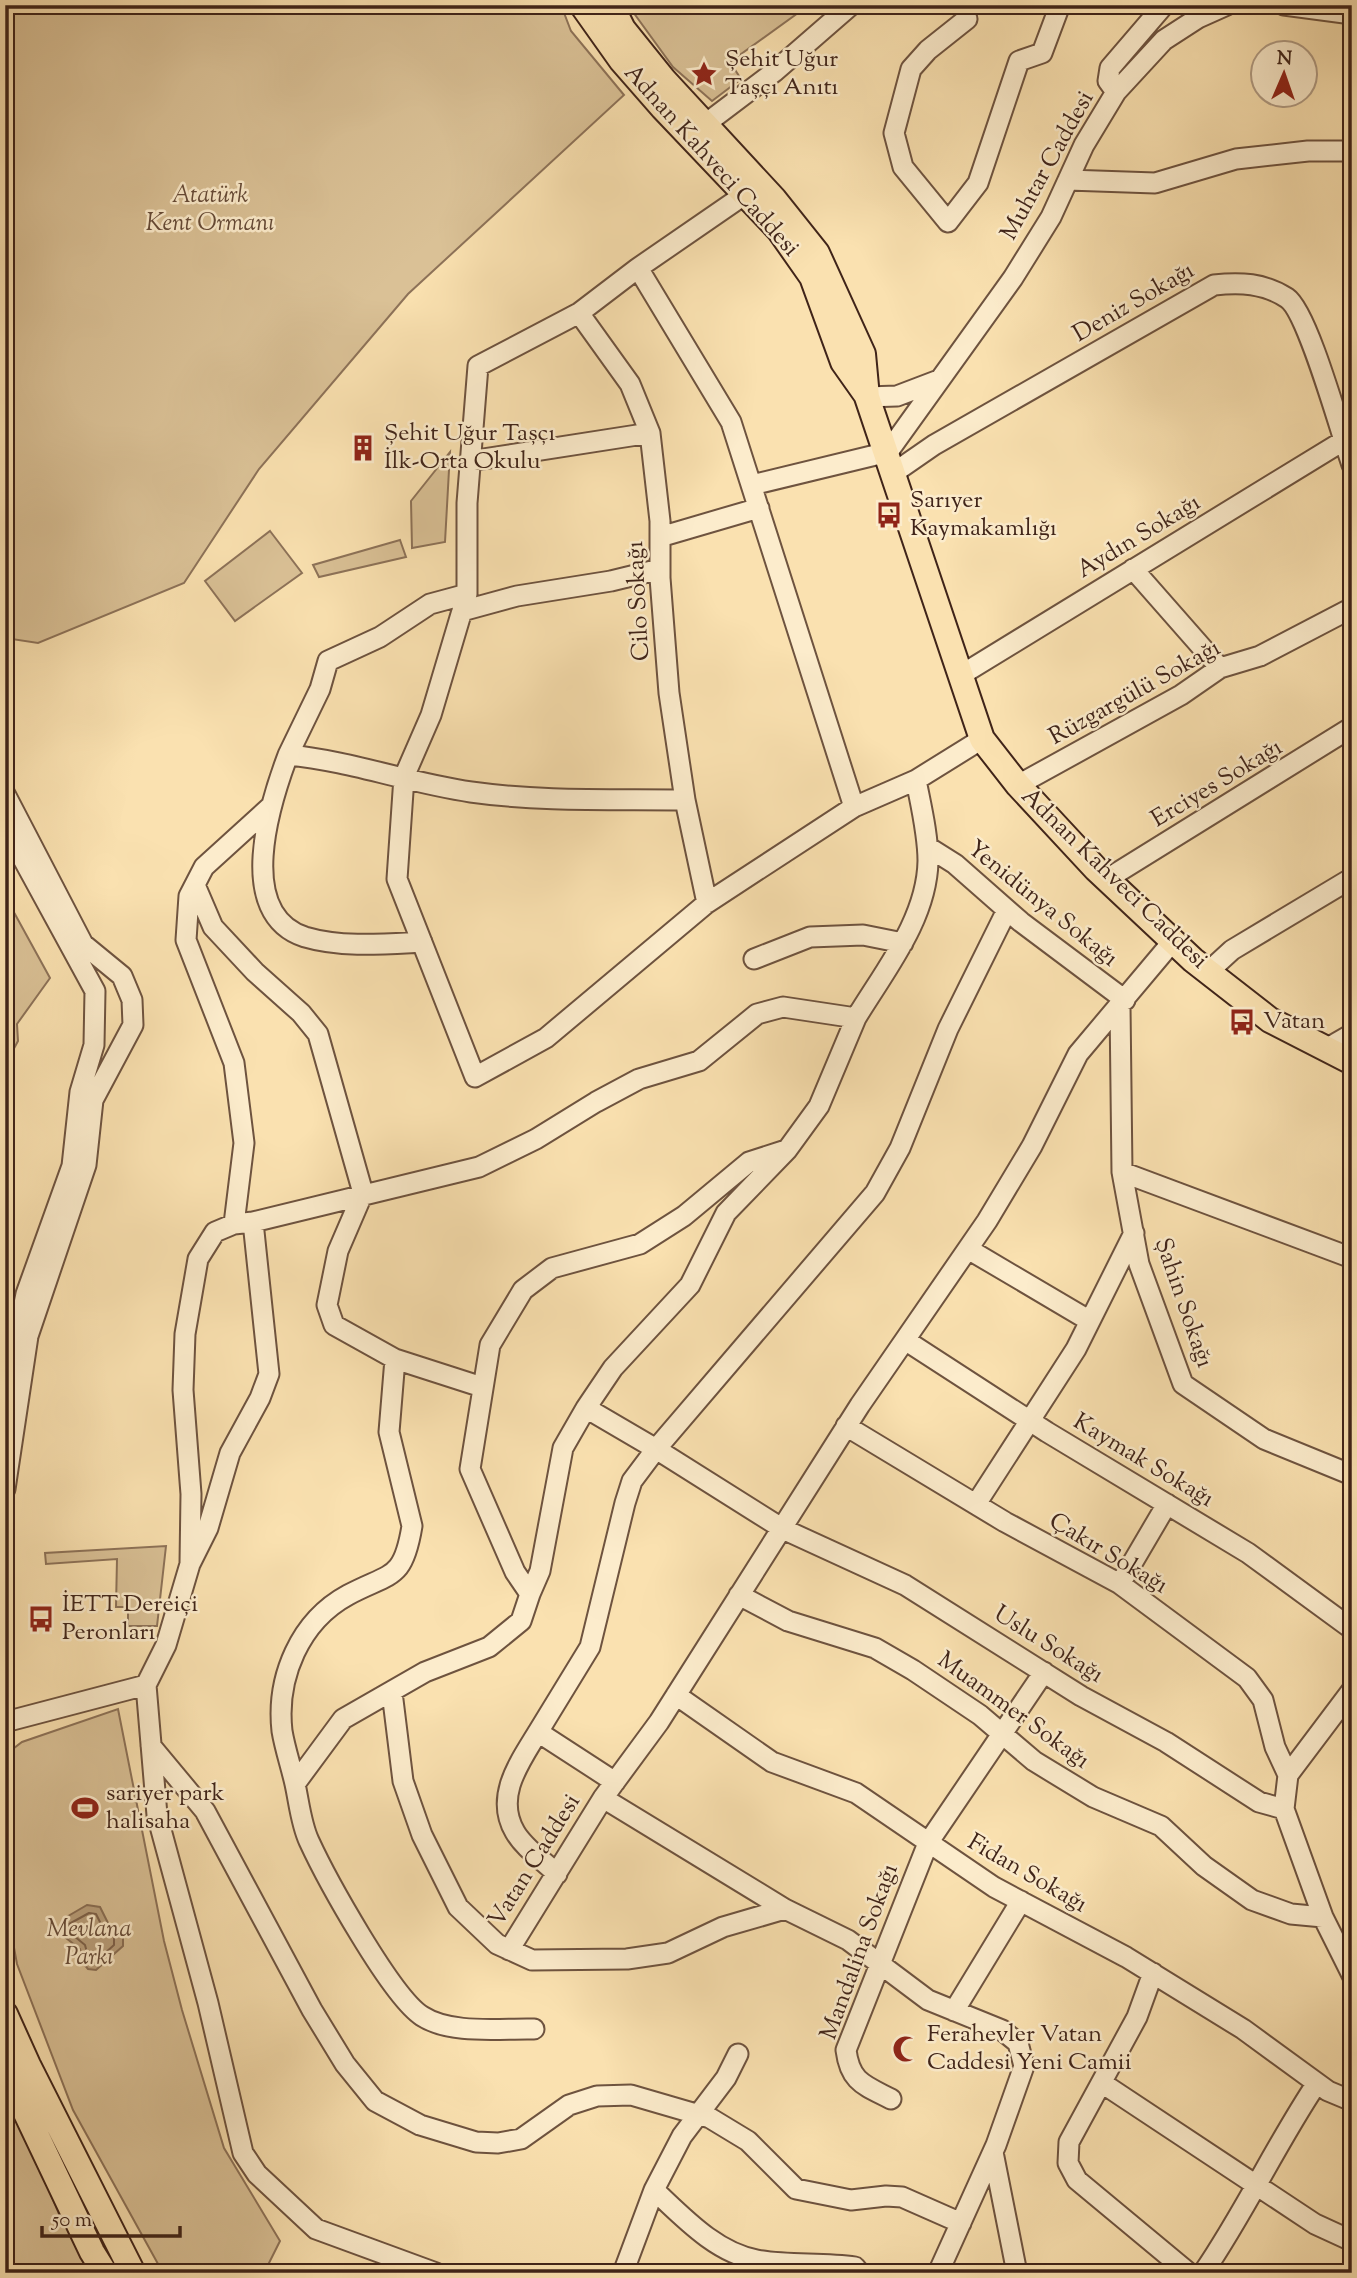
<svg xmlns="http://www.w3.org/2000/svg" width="1357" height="2278" viewBox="0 0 1357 2278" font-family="'Sorts Mill Goudy',serif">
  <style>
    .green { fill: #dac196; stroke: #8d7258; stroke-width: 2 }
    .water { fill: #bba17d; stroke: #8a6f55; stroke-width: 2 }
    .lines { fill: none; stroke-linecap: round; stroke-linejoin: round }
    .shore { stroke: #7e624b; stroke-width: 2 }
    .minor-casing { stroke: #6e533f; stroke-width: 23 }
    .major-casing { stroke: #402419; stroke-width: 28 }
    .minor { stroke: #fceccc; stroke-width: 19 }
    .major { stroke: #fae1b0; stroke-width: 24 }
    .labels { text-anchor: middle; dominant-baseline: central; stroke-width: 5; stroke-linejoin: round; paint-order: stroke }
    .poi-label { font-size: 24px; fill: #402419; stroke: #fceccc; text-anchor: start }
    .street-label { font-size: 24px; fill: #402419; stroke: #fceccc }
    .park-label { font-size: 24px; font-style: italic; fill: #664b38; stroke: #fceccc }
  </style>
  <rect width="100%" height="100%" fill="#fae1b0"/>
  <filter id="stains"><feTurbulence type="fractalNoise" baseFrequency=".00286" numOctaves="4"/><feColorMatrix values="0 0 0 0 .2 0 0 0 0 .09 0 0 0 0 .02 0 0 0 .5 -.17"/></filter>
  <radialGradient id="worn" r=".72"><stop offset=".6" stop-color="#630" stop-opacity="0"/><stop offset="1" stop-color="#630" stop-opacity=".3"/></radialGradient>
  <path class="green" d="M5 5H561L571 31 624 95 408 294 259 469 184 583 38 643 5 638Z
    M628 5H809L730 62 741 79 712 101 673 67Z
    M450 452 445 542 412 548 411 501Z
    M270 531 302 573 235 621 205 581Z
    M400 540 406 557 319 577 313 565Z
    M5 896 50 978 17 1024 18 1041 5 1065Z
    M166 1546 157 1626H128V1607H116L117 1559 46 1564 45 1553Z
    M118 1709 164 1941 182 2010 224 2148 280 2241 264 2273H163L73 2110 17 1964 5 1899V1755L22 1742Z
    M5 2083 59 2214 97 2273H5Z"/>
  <path class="water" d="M87 1905 100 1907 109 1925 123 1931V1946L96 1970 88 1969 83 1963 80 1949 61 1934 63 1919Z"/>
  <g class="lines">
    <path class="shore" d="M89 1913 96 1914 104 1930 114 1937V1945L94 1963 89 1960 85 1945 68 1931 69 1924Z"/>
    <g class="minor-casing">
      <path id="minor" d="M1284 5 1352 14
        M967 19 928 50 911 69 894 133 903 167 948 222 978 183 1019 61 1042 53 1060 5
        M1116 92 1108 81 1110 68 1164 5
        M704 125 774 72 851 5
        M1068 180 1155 183 1236 159 1308 151H1352
        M638 268 579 313 478 366 467 503V594L431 715 404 777 397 879 475 1077 546 1038 707 903 854 807
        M579 313 630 384 650 433 660 521V578L669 693 685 800 707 903
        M867 397 897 396 939 380
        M470 461 650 433
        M895 472 934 445 1214 285C1240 282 1264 283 1287 298 1308 312 1341 434 1352 465
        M752 485 888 452 1013 278 1051 217 1084 145 1116 92 1164 40 1198 18 1227 5
        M660 537 759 508
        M1133 569 1220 668
        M462 611 517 596 611 581 660 569
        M961 675 1343 441
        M288 755 320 689 328 661 380 637 430 604 467 594
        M916 780 982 739
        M1018 785 1181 695 1220 668 1260 656 1352 608
        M5 794 83 944 122 976 132 1000 133 1025 93 1100 86 1165 28 1336 5 1489
        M5 826 95 991 94 1045 80 1092 72 1166 26 1294 5 1398
        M928 847 955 864 1021 922 1125 1000
        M1107 879 1352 727
        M195 885 213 927 255 972 301 1013 318 1034 363 1193 338 1251 327 1305 334 1325 395 1359 389 1432 412 1526C403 1581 391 1572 348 1595 300 1621 276 1677 282 1731 285 1749 291 1766 295 1784
        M1007 910 948 1029 900 1148 875 1193 656 1449 783 1529 905 1585 1081 1696 1166 1742 1259 1802 1284 1809
        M422 942C385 944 342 948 305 937 234 914 270 803 288 755 351 761 409 783 471 792 542 802 614 799 685 800
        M754 959 810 937 863 935 903 943
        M1208 972 1232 950 1352 878
        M1120 1006 1122 1172 1139 1264 1183 1384 1264 1439 1352 1475
        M1326 1049 1352 1034
        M1122 1172 1352 1258
        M253 1222 269 1374 260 1398 230 1453 208 1528 190 1564 166 1645 146 1685 157 1815 208 2003 243 2153 257 2174 316 2229 436 2273
        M234 1224 244 1143 234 1063 186 940 189 896 204 867 270 807
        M968 1249 1090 1321
        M905 1340 1047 1432 1248 1553 1352 1629
        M395 1359 482 1387
        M586 1408 563 1448 540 1571 530 1594 515 1572 470 1469 490 1345 523 1290 552 1268 640 1244 684 1216 749 1162 783 1151
        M846 1426 1005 1522 1120 1584 1247 1678 1263 1700 1275 1747 1288 1775
        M976 1504 1076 1349 1134 1233
        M190 1564 191 1494 183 1390 185 1334 198 1259 215 1232 234 1224 253 1222 479 1167 536 1139 596 1102 639 1079 699 1061 757 1014 783 1007 856 1018C885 970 927 919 928 861 928 834 921 806 916 780L854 807 731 422 638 268 744 195
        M1120 1584 1167 1504
        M530 1594 521 1621 489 1647 425 1672 343 1719 295 1784C299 1802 301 1824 309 1841 326 1878 391 1996 422 2016 451 2035 501 2028 534 2029
        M739 1595 788 1621 875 1648 913 1670 980 1715 1034 1761 1093 1797 1161 1826 1204 1866 1252 1900 1291 1914 1323 1917
        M1352 1690 1288 1775 1284 1809 1323 1917 1352 1975
        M392 1692 403 1781 422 1835 458 1907 497 1944 532 1960 627 1959 668 1953 723 1927 785 1909
        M676 1695 772 1762 856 1793 994 1887 1126 1957 1243 2029 1328 2091 1352 2101
        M5 1722 146 1685
        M538 1732C520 1762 494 1796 515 1832 524 1848 544 1861 557 1874
        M151 1746 205 1811 312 2010 345 2064 375 2101 420 2125 476 2142 498 2143 521 2139 569 2105 597 2096 631 2095 710 2118 748 2141 796 2189 851 2200 886 2196 902 2197 961 2223
        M615 1782 538 1732 590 1647 625 1503 632 1481 656 1449 586 1408 613 1368 690 1285 726 1213 787 1150 819 1106 856 1018
        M509 1950 603 1798
        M1153 1973 1137 2017 1069 2142 1068 2163 1077 2180 1189 2273
        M954 2011 1021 1901
        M738 2054 726 2078 682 2136 654 2190C683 2217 716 2253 757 2260 788 2266 822 2262 855 2267L860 2273
        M1102 2083 1315 2224 1352 2241
        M891 2099C864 2085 850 2082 846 2050L928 1843 1044 1672
        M993 2152 1016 2268 1020 2273
        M623 2273 654 2190
        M938 2273 996 2145 1024 2066 1018 2043 1002 2030 928 2000 848 1940 785 1909 603 1798 659 1722 860 1405 987 1221 1032 1146 1078 1054 1173 941
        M1203 2273C1245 2212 1276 2144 1317 2083"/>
    </g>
    <g class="major-casing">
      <path id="major" d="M582 5 621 60 663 108 779 230 812 277 843 362 867 396
        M611 5 623 29 664 80 774 199 817 253 863 354 867 397 982 739 1018 785 1096 869 1193 960 1270 1020 1352 1062
        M5 2014 28 2065 133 2273
        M5 2069 92 2252 105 2273"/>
    </g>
    <use href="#minor" class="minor"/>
    <use href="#major" class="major"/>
  </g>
  <defs>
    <g id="sight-bare" transform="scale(2.1)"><path d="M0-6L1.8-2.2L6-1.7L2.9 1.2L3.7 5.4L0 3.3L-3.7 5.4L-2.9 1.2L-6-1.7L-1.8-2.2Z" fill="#8f2418" stroke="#fceccc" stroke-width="2.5" paint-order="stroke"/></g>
    <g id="building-bare" transform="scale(2.1)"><path d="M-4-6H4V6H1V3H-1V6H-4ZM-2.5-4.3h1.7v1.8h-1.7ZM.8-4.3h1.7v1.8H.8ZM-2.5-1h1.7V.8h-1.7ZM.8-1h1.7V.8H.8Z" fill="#8f2418" stroke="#fceccc" stroke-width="2.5" paint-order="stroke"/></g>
    <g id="bus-bare" transform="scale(2.1)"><path d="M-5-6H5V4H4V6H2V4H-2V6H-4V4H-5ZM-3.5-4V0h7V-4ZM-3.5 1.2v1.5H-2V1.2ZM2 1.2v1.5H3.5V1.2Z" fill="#8f2418" stroke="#fceccc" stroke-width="2.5" paint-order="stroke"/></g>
    <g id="stadium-bare" transform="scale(2.1)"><path d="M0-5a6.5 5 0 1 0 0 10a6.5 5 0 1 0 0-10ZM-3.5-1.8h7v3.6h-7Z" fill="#8f2418" stroke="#fceccc" stroke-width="2.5" paint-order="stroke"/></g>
    <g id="mosque-bare" transform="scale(2.1)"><path d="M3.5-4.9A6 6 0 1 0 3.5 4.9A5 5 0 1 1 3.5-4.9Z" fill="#8f2418" stroke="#fceccc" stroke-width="2.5" paint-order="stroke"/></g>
  </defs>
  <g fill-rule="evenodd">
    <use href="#sight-bare" x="704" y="74"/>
    <use href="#building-bare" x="363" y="448"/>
    <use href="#bus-bare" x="889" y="515"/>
    <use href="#bus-bare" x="1242" y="1022"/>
    <use href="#bus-bare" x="41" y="1619"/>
    <use href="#stadium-bare" x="85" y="1808"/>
    <use href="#mosque-bare" x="906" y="2049"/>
  </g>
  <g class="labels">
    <g class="poi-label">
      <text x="725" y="60">Şehit Uğur<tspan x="725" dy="28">Taşçı Anıtı</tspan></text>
      <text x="384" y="434">Şehit Uğur Taşçı<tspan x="384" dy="28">İlk-Orta Okulu</tspan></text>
      <text x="910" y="501">Sarıyer<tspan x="910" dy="28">Kaymakamlığı</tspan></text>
      <text x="1263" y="1022">Vatan</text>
      <text x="62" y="1605">İETT Dereiçi<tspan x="62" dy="28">Peronları</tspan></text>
      <text x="106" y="1794">sariyer park<tspan x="106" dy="28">halisaha</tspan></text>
      <text x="927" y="2035">Ferahevler Vatan<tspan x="927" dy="28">Caddesi Yeni Camii</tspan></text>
    </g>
    <g class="street-label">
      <text transform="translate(711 161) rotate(48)">Adnan Kahveci Caddesi</text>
      <text transform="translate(1048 166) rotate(-61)">Muhtar Caddesi</text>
      <text transform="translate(1134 303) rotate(-30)">Deniz Sokağı</text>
      <text transform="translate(1139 537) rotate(-31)">Aydın Sokağı</text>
      <text transform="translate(639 601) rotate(-93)">Cilo Sokağı</text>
      <text transform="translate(1135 693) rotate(-29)">Rüzgargülü Sokağı</text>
      <text transform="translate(1217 784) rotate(-31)">Erciyes Sokağı</text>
      <text transform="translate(1114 879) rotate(44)">Adnan Kahveci Caddesi</text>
      <text transform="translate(1042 904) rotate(39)">Yenidünya Sokağı</text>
      <text transform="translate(1183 1303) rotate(71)">Şahin Sokağı</text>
      <text transform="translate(1143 1461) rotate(31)">Kaymak Sokağı</text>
      <text transform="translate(1108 1554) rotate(31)">Çakır Sokağı</text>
      <text transform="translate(1048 1645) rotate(32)">Uslu Sokağı</text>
      <text transform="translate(1013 1711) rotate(36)">Muammer Sokağı</text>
      <text transform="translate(535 1861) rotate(-58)">Vatan Caddesi</text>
      <text transform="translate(1027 1874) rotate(30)">Fidan Sokağı</text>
      <text transform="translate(860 1952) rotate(-70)">Mandalina Sokağı</text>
    </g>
    <g class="park-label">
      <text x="210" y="196">Atatürk<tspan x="210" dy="28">Kent Ormanı</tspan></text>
      <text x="89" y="1930">Mevlana<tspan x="89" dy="28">Parkı</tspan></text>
    </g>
  </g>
  <rect width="1357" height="2278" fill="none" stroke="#fae1b0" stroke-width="28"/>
  <rect x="7" y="7" width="1343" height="2264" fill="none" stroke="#402419" stroke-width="3.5"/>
  <rect x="14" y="14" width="1329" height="2250" fill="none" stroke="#402419" stroke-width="2"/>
  <g transform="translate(1284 74) rotate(2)"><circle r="33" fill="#fceccc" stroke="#b19c84" stroke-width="2"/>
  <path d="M0-5L12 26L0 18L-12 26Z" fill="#8f2418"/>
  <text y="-10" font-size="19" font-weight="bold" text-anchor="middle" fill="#402419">N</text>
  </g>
  <path d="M42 2226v10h138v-10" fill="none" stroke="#402419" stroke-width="3.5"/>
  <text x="52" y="2226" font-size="21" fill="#402419" stroke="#fceccc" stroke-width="5" paint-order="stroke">50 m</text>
  <rect width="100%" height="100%" filter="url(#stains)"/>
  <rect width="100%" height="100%" fill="url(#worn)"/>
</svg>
